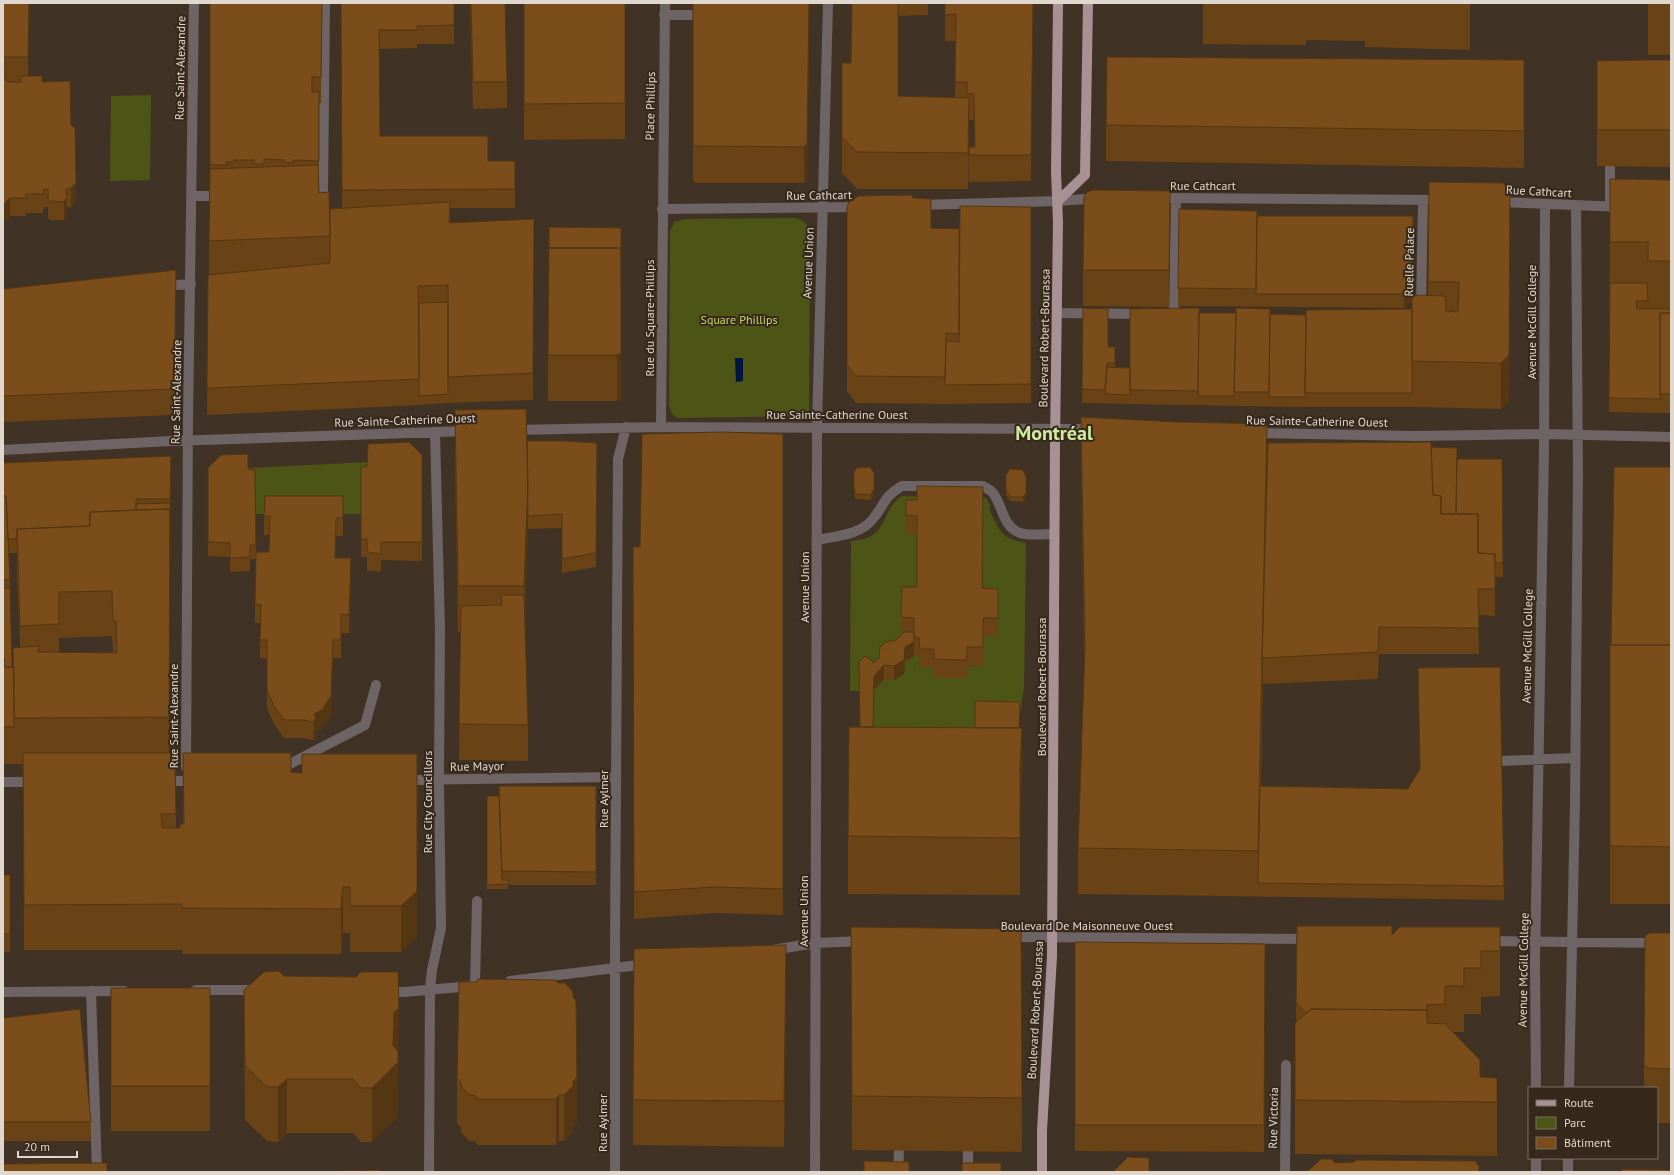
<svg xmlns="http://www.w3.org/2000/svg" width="1674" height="1175" viewBox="0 0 1674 1175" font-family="'PT Sans',sans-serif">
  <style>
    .green { fill: #4c5516 }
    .water { fill: #001540 }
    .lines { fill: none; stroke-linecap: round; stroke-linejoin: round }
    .minor { stroke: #6e6465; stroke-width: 10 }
    .major { stroke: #a79195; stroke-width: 10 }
    .wall { fill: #694216; fill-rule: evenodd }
    .shaded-wall { fill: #553612 }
    .building { fill: #7a4d1a; stroke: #553612 }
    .labels { text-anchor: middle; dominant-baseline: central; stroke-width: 4; stroke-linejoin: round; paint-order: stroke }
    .street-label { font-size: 12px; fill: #e0d7cf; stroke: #36281a }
    .park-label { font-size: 12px; fill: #c7da69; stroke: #36281a }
    .town-label { font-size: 20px; font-weight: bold; fill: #cdeba2; stroke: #36281a }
  </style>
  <rect width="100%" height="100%" fill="#403224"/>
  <path class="green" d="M151 95 150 180 110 181 111 96Z
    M795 218C804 220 808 225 810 233L809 416 677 418 672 414 669 405 670 232 674 222 686 219Z
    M368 462 367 485 361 486V514H256L255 484 248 483V468Z
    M902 496 932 497 915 519H906V534H917V606L901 635 859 691H850L851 541C856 540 862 540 867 538 888 530 884 506 902 496Z
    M967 497 986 498 990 506 989 509C1000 531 1000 538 1026 543L1024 687 1020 715 976 757H873L874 690 884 679 894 680 904 674 905 661 914 656H919L920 667 983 666 982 607Z"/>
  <path class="water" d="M735 358H743V381L736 382Z"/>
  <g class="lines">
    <path class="minor" d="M664 15H706
      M305 193 323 192 325 3
      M191 196H221
      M1156 198 1442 200
      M1498 202 1624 207
      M918 205 1058 201 1098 198
      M1610 207V166
      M662 209 860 207
      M162 286 191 284
      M1421 308 1423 200
      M1057 313 1143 314
      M1174 314 1176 198
      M661 427 665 3
      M515 430 661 427 1095 429
      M1254 433 1415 436 1544 434 1671 437
      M3 450 171 441 469 431
      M818 540C835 536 860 535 872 520 885 505 883 497 902 486H983C986 488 991 490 993 493 1003 506 1002 526 1020 533 1028 536 1046 534 1054 534
      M1501 761 1574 758
      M186 767 188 421 194 3
      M284 773 286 766 365 725 376 685
      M404 780 616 777
      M162 781H196
      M3 782H36
      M1009 937 1309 939
      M1487 941 1671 943
      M772 950 816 943 863 941
      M510 981 647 964
      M475 985 477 901
      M196 990H258
      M91 991 97 1172
      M3 992 124 991
      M384 992H404L472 986
      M1536 1088 1535 962 1544 449 1545 205
      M1569 1088 1575 803 1578 474 1576 206
      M429 1172 430 989 432 970 441 928 439 780 440 629 435 432
      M615 1172V949L618 459 626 427
      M815 1172 817 427 828 3
      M898 1172 899 1151
      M968 1172V1152
      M1285 1172 1286 1065
      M1536 1172V1158
      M1568 1172V1158"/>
    <path class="major" d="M1058 201 1085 175 1088 3
      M1042 1172V1131L1052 956 1055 443 1058 222 1056 171 1058 3"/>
  </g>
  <path class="wall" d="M3 3H29L28 76 42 82 71 125 76 202 71 207H67V216L64 220H50L48 217V207H44L43 213H26V216H10L3 224Z
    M211 3H322L321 103H319V193L330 209 342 208 341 3H454V44H417V48L379 49 380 136 488 161H515V208H450V223L534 219 533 400 448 403 419 405 207 415 208 275H209V241L210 169Z
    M470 3H505L507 82V108L473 109Z
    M524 3H625V139L524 140Z
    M693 3 809 32 807 180 804 183H695L693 180Z
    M852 3H928V15L898 16V96L955 98 956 41H945V3H1033L1031 181 969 182V164L968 189H857L842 173V63H851ZM969 120H974L975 147H969Z
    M1203 3H1470V50L1365 47V41L1306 40V45L1203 44Z
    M1648 3H1671V55H1648Z
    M1524 60V168L1106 161V125Z
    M1671 60V167L1597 166V61Z
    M1610 179 1671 180V413H1660V411V413L1609 412Z
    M1429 182 1510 236 1509 401 1501 409 1412 407H1305L1130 404V402V404L1082 403 1083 308 1108 347H1115V367L1130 368 1199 313 1306 315 1412 309 1428 296Z
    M913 198 931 228 959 229 1031 207V403L945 404V403V404L856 403 847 391V207Z
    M1257 216 1413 229 1412 301 1404 308 1178 306V288Z
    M549 227 621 291V399L617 401H548Z
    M1170 227 1169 307 1083 306V270Z
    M3 289 176 296 174 415 3 422Z
    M455 410 527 441 597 443 596 567 562 573V528L528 529 525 616 528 725V761L459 760 460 632H458L455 456Z
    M1081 417 1267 460 1431 447 1457 459H1502L1503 577H1495V616L1478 615 1479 654H1379L1378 679 1263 684 1261 786 1408 789 1420 770 1418 668 1504 886V900L1078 894V848L1084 663 1081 462Z
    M783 434V915L714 913 634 919 633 547H640Z
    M422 455V561L381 560V572L367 570V557H361V467H367Z
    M3 463 171 469 170 554 169 753 176 814V828H180L183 824V753L291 772 302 773 417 754V937L401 952H350V933H343L341 954H182V950H24L23 764H3ZM9 553H17V575L20 647 13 667H12L10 579ZM112 636 113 653H59V638Z
    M1671 467V904H1610V645H1611Z
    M208 468 255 470 256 559H250V571L230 572V557L208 556Z
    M854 473 874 494 871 500 856 499 854 494Z
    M1006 490 1026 498 1023 502 1010 501 1006 495Z
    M906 500 982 588 998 589V636H983V666H967V678H934V667H920L919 656H914L905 661 904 673 894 680 884 679 874 690V727L1019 728 1023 765 1022 777 1020 819V895L848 894V836L860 727 874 663 879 658 901 635 902 587H917V534H906Z
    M343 514V536H336L335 558 351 577 349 633H341V658H333L331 714 322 729 316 731V737L313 740 304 738H284L274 724 267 708V659L260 658V623H255V604L269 552 270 535H264V516Z
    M596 786V885H508V889H487V796H499Z
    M3 875H10V952H3Z
    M1297 926 1392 935 1500 927V996L1481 997V1014H1464V1032H1453L1480 1077 1497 1078V1156L1295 1154V1023H1296Z
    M851 927 1021 929 1022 1152 852 1150Z
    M1671 933V1123H1657V1088H1644V1064Z
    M1075 942 1265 944 1264 1152 1075 1151Z
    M284 976 399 1063H398V1117L372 1142H361L353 1133H287L278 1142 267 1141 245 1120 244 990Z
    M111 988H210V1131H111Z
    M786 991 784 1147 633 1145V1100Z
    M573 998 577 1123 573 1127V1132L564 1141H559L556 1145H478L474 1141H469L461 1132V1127L457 1124V1078Z
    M3 1018 91 1122V1141H3Z"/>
  <path class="shaded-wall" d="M29 3 28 84V57Z
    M809 3 807 180 804 183V147Z
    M1033 3 1031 181V155Z
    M969 98V134L968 189V153Z
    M76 183V202L71 207V188Z
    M1510 190 1509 401 1501 409V363Z
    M1170 191V227L1169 307V270Z
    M67 197V216L64 220V202Z
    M10 198V216L3 224V205Z
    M1413 216 1412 301 1404 308V294Z
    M176 270V296L174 415V389Z
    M621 353V399L617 401V355Z
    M1267 424V470L1258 883V851Z
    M1026 477V498L1023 502V497Z
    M528 484V529L524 631V586Z
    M874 489V494L871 500V495Z
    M351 558V577L349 633V615Z
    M333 640 331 714 322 729 316 731V737L313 740 314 714Z
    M914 642V656L905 661 904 673 894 680V666L905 647Z
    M884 665V679L874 690V676Z
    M1022 728V763L1023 752V765L1022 777 1020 825V765Z
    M343 887V933L341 954V909Z
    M417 891V937L401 952V906Z
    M786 945V991L784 1147V1101Z
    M399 1008 398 1117 372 1142V1088L393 1046 394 1012Z
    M577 1078V1123L573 1127V1132L564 1141V1095L573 1081Z
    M287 1079V1133L278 1142V1087Z
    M559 1095V1141L556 1145V1099Z"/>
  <path class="building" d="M3 3H29L28 57H3Z
    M210 3H322L321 77H312V92H319V161L293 160V163L284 162V160L264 159V164H254V160H234V162H226L227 165H210Z
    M341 3H454V25L417 26V30H379L380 136H488V161H515V189L342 190Z
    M471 3H505L507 82H473Z
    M524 3H625V103L524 104Z
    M693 3H809L807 144 804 147 695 146 693 144Z
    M852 3H898V96L969 98 968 153 857 152 842 137V63H851Z
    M945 3H1033L1031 155H969V147H975L974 94H967V82H955L956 14 945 15Z
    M1107 57 1524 60V131L1106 125Z
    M1648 60H1671V130H1597V61Z
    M21 76H42V82L70 81 71 125 75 128 76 183 71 188 66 189 67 197 64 202 50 201 48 199V189H44L43 194H26V198H10L3 205V77L8 82H21Z
    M318 165 319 193 329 192 330 236 209 241 210 169Z
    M1610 179 1671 180V261H1648V242H1610Z
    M1429 182 1503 183 1510 190 1509 355 1501 363 1412 361V295L1445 296 1446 311 1458 312 1459 282H1428Z
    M1093 190 1170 191 1169 270H1083L1084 197 1087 192Z
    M912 195 913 198 931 199V228L959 229V334L946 333 945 377 856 376 847 365V207L849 202 859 196Z
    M450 202 449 223 534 219 533 373 448 377V285L418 286 419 379 207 388 208 275 330 263V209Z
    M960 206 1031 207V384L945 385 946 341 959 342Z
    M1179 209 1257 211 1256 289 1178 288Z
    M1257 216H1413L1412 287 1404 294H1256Z
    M549 227 621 228V282V248H549Z
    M549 248H621V353L617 355H548Z
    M176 270 174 389 3 396V289Z
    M1610 283H1647L1648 301H1636L1637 309H1671V313H1660V399L1609 398Z
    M448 302V394L419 396V303Z
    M1083 308 1108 309V347H1115V363H1107L1105 390 1082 389Z
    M1199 308 1198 391 1130 390V309Z
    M1236 308 1270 309 1269 392H1234Z
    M1412 309V393H1305L1306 310Z
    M1199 313H1236L1234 396H1198Z
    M1660 313H1671V394H1660Z
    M1270 314 1306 315 1305 397H1269Z
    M1107 367 1130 368V395L1105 394Z
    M526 409 528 484 524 586H458L455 410Z
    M1081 417 1178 422 1267 424 1258 851 1078 848 1085 648Z
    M721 432 783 434V889L714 887 634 892 633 547H640L642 434Z
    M527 441H563L597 443 596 553 562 559V514L528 516Z
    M409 442 422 455V542H381V554L367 552V539H361V467H367L368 444Z
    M1431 442 1433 495 1441 496V514H1478V553L1495 554V589H1478L1479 628 1379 627 1378 652 1262 658 1268 443Z
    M1431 447 1457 448 1456 514H1441V496L1433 495Z
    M248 454V469L255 470 256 545H250V557L230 558V543L208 542V468L221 455Z
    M171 456 170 499H136V510L90 512V526L17 529V539H8L6 496H3V463Z
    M1457 459H1502L1503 563H1495V554L1478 553V514H1456Z
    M870 467 874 473V489L871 495 856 494 854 489V473L856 468Z
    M1614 467H1671V645H1611Z
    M1010 469 1023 470 1026 477V493L1023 497H1010L1006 490V475Z
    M917 486 983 487 982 588 998 589V618H983V647H967V660L934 659V649H920L919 638 914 637V618L901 617 902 587H917V516L906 515V500H917Z
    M3 496H6L10 579 3 580Z
    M265 496H343V518H336L335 558H351L349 615 341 614V640H333L331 696 322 710 314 714 316 719 313 722 304 720H284L274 706 267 690V640H260L261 605 255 604 256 552H269L270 516H264Z
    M170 503V545V509L136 510V504Z
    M170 509 169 717 14 718 13 648 39 646 38 652 117 653 116 621H113L112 591 59 592V624L20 626 17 529 90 526V512Z
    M3 588H10L12 667H4V658H3Z
    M501 595H524L528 725 459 724 461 606 502 605Z
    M904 632H914V642L905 647 904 660 894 666 884 665 874 676 873 727H860L859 661 866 656 874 663 879 658 880 647 886 642 896 640Z
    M1610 645H1671V847L1610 846Z
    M3 658H4V667H14V727H3Z
    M1500 667 1504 886 1258 883 1260 786 1408 789 1420 769 1418 668Z
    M975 701 1020 702 1019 728H975Z
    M849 727 1022 728 1020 768V838L848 836Z
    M1022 749 1023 752 1022 763Z
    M23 753H175L176 814H161L162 828H180V824H184L183 753H291V772L302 773V754H417V891L401 906H350V887H343L341 909 182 908V904L24 905Z
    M499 786H596V872L502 871Z
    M487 796H499L502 880H508V884L487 885Z
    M3 875H10V934H3Z
    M1297 926H1392V935L1400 927H1500V951H1481V968H1464V986H1445V1004L1427 1005V1011V1010L1311 1009 1306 1013 1296 1002Z
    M851 927 1021 929 1022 1098 852 1096Z
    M1649 933H1671V1069L1648 1068 1644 1064 1645 936Z
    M1075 942 1265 944 1264 1125H1075Z
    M786 945 784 1101 633 1100 634 949Z
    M279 971 284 976 356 977 361 972H398L399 1008 394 1012 393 1046 398 1051V1062L372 1088H361L353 1079H287L278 1087H267L245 1065 244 990 264 972Z
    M478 979 556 980 558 983H565L573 992V997L576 1001 577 1078 573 1081V1086L564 1095H559L556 1099H478L474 1095H469L461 1086V1082L457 1078 459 982H476Z
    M111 988H210V1086H111Z
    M80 1009 91 1122H3V1018Z
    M1311 1009 1427 1010V1023L1445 1024 1480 1060V1077L1497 1078V1102L1295 1100V1023Z
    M1128 1157 1149 1158V1172H1113Z
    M1321 1159H1331L1335 1163 1354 1162 1357 1160 1475 1161 1479 1166V1172H1307Z
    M864 1161 909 1162V1172H864Z
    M107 1163V1172H3V1164Z
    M962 1163H1001V1172H962Z
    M1622 1169 1671 1170V1172H1622Z
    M379 1170 380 1172H337L338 1171Z"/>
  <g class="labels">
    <g class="street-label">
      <text transform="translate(180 68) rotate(-89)">Rue Saint-Alexandre</text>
      <text transform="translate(650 106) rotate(-89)">Place Phillips</text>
      <text x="1203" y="185">Rue Cathcart</text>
      <text transform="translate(1539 191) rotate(3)">Rue Cathcart</text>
      <text transform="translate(819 195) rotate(-1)">Rue Cathcart</text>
      <text transform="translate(1409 262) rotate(-89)">Ruelle Palace</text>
      <text transform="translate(808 263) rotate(-88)">Avenue Union</text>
      <text transform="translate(649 318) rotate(-90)">Rue du Square-Phillips</text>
      <text transform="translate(1531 322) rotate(-90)">Avenue McGill College</text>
      <text transform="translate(1044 338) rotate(-89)">Boulevard Robert-Bourassa</text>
      <text transform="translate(176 392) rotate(-89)">Rue Saint-Alexandre</text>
      <text x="837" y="414">Rue Sainte-Catherine Ouest</text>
      <text transform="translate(405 420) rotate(-2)">Rue Sainte-Catherine Ouest</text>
      <text transform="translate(1317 421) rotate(1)">Rue Sainte-Catherine Ouest</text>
      <text transform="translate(804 587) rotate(-90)">Avenue Union</text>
      <text transform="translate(1527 646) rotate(-89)">Avenue McGill College</text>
      <text transform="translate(1041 687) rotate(-90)">Boulevard Robert-Bourassa</text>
      <text transform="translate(173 716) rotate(-90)">Rue Saint-Alexandre</text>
      <text transform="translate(477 766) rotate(-1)">Rue Mayor</text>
      <text transform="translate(603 799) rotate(-90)">Rue Aylmer</text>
      <text transform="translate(427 802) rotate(-90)">Rue City Councillors</text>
      <text transform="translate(803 911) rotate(-90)">Avenue Union</text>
      <text x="1087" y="925">Boulevard De Maisonneuve Ouest</text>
      <text transform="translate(1523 970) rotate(-89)">Avenue McGill College</text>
      <text transform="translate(1035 1010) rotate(-87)">Boulevard Robert-Bourassa</text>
      <text transform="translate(1273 1118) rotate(-89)">Rue Victoria</text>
      <text transform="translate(602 1123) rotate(-90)">Rue Aylmer</text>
    </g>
    <g class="park-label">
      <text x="739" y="319">Square Phillips</text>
    </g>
    <g class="town-label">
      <text x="1054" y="433">Montréal</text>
    </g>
  </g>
  <rect width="1674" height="1175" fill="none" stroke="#e0d7cf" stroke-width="8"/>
  <rect x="1528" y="1087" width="130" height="72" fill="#36281a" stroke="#7a6e62"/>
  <rect x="1536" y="1100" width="20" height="6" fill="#a79195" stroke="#7a6e62"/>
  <text x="1564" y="1107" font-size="12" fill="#e0d7cf">Route</text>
  <rect x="1536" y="1117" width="20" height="12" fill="#4c5516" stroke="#7a6e62"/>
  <text x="1564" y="1127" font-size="12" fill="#e0d7cf">Parc</text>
  <rect x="1536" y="1137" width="20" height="12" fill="#7a4d1a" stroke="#7a6e62"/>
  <text x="1564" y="1147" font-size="12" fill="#e0d7cf">Bâtiment</text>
  <path d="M18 1151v6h59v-6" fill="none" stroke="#e0d7cf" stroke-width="2"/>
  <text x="24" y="1151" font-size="12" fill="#e0d7cf" stroke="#36281a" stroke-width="3" paint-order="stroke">20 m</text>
</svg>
